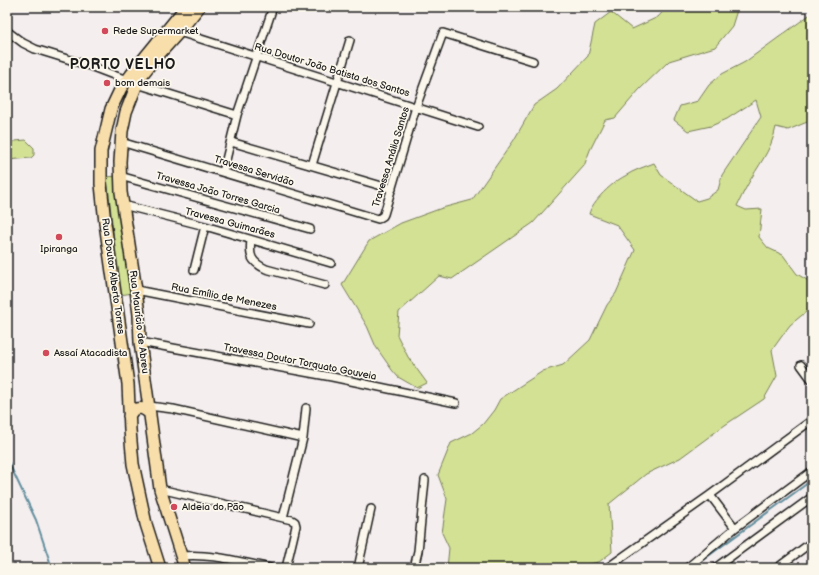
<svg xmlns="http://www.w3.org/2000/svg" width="819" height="575" viewBox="0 0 819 575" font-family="'Balsamiq Sans',sans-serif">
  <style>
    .green { fill: #d2e194; stroke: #777e58 }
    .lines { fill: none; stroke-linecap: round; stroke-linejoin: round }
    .stream { stroke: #638f9e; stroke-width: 2 }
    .minor-casing { stroke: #1c1c1c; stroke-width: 10 }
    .primary-casing { stroke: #1c1c1c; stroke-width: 14 }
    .minor { stroke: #fbf7ec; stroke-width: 7 }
    .primary { stroke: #f8deab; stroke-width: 11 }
    .poi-dot { fill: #d1495b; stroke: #fbf7ec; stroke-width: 1.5 }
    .labels { text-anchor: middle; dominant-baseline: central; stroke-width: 3.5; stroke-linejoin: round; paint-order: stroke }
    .poi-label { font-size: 10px; fill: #1c1c1c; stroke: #fbf7ec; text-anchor: start }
    .street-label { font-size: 10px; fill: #1c1c1c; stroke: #fbf7ec }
    .district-label { font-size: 14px; font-weight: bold; letter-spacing: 1px; fill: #1c1c1c; stroke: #fbf7ec }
  </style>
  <rect width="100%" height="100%" fill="#f5eeef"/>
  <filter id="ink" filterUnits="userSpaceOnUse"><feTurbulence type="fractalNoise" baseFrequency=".025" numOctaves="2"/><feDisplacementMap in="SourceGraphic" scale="8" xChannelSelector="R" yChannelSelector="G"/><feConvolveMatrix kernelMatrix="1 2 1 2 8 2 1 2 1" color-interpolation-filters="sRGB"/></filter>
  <g filter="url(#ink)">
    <path class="green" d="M667 7H738L732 26 715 47 669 61 639 90 615 118 605 120 590 150 584 166 533 223 452 279 439 276 399 312 397 335 408 357 427 383 417 388 398 377 392 370 376 347 367 326 342 285 369 241 401 223 442 208 472 200 514 140 534 105 557 89 588 56 595 24 611 12 632 29 658 17Z
      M812 13V120L788 130 776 127C771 152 758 165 747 186 743 193 740 200 737 206L746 210 762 209 759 237 768 248 783 255 797 274 812 283V307L790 325 772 350 777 376 764 399 725 425 680 458 646 474 609 504 612 552 599 562 570 568H447L449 548 442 533 447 499 438 475 451 443 472 433 483 424 494 410 500 399 543 371 563 365 590 340 607 305 616 293 635 250 617 225 589 214C592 201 613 182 625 176 634 170 644 167 654 163L661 175 697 201 707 198 718 190 722 175 761 117 756 100 727 119 711 126 688 131 674 120 680 106 698 101 709 85 722 74 745 62Z
      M26 140 34 148V155L31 158 7 160V146L15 141Z
      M116 176 133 293 120 295 107 177Z"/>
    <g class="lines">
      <path class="stream" d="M7 459 36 520 52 568
        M692 568 812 480"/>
      <g class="minor-casing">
        <path id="minor" d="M7 31 23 43 35 49 90 66 137 84 237 115
          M179 32 478 127
          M121 142 378 219 383 216 384 214 416 107 443 33 533 61
          M231 142 392 189
          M312 165 350 40
          M223 172 237 115 273 7
          M120 176 310 229
          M123 205 205 226 331 263
          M251 240C249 256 251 262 266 269L325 285
          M194 270 205 226
          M136 290 309 324
          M140 342 332 377 456 403
          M801 365 812 380
          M149 406 173 409 303 438
          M160 489 292 520 295 522 296 526 286 568
          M710 495 735 528
          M283 518 303 438 306 408
          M181 556C211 553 240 562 270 568
          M358 568 371 509
          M414 568 418 551 425 480
          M607 568 710 495 812 420
          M687 568 735 528 812 471
          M715 568 812 497
          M777 568 812 542"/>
      </g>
      <g class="primary-casing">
        <path id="primary" d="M129 416 133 410C141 407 144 408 150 414
          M160 568 146 524 133 464 130 430 128 384 105 223 101 184V151L111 109 121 88 137 67 186 7
          M185 568 160 489 140 342 139 315 136 290 121 192 120 162 122 131 126 112 137 84 141 76 152 62 179 32 199 7"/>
      </g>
      <use href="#minor" class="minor"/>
      <use href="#primary" class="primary"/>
    </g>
  </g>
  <g class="poi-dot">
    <circle cx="105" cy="31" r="4"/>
    <circle cx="107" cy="83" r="4"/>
    <circle cx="59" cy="237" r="4"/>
    <circle cx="46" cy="353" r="4"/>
    <circle cx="174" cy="507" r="4"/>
  </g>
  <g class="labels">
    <g class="poi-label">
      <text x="113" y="31">Rede Supermarket</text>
      <text x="115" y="83">bom demais</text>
      <text x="59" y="249" text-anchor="middle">Ipiranga</text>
      <text x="54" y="353">Assaí Atacadista</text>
      <text x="182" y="507">Aldeia do Pão</text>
    </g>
    <g class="street-label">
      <text transform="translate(332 70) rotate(17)">Rua Doutor João Batista dos Santos</text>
      <text transform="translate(391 157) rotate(-73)">Travessa Anália Santos</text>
      <text transform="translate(254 171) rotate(17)">Travessa Servidão</text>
      <text transform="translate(218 193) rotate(16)">Travessa João Torres Garcia</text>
      <text transform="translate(230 223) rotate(15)">Travessa Guimarães</text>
      <text transform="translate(113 276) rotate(82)">Rua Doutor Alberto Torres</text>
      <text transform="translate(224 297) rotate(11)">Rua Emílio de Menezes</text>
      <text transform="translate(139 322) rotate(83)">Rua Maurício de Abreu</text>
      <text transform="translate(300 362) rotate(11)">Travessa Doutor Torquato Gouveia</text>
    </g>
    <g class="district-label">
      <text x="123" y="64">PORTO VELHO</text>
    </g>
  </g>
  <rect width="819" height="575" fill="none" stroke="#fbf7ec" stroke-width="24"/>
  <rect x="12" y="12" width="795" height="551" fill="none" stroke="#1c1c1c" stroke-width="1.5" filter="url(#ink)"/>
</svg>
